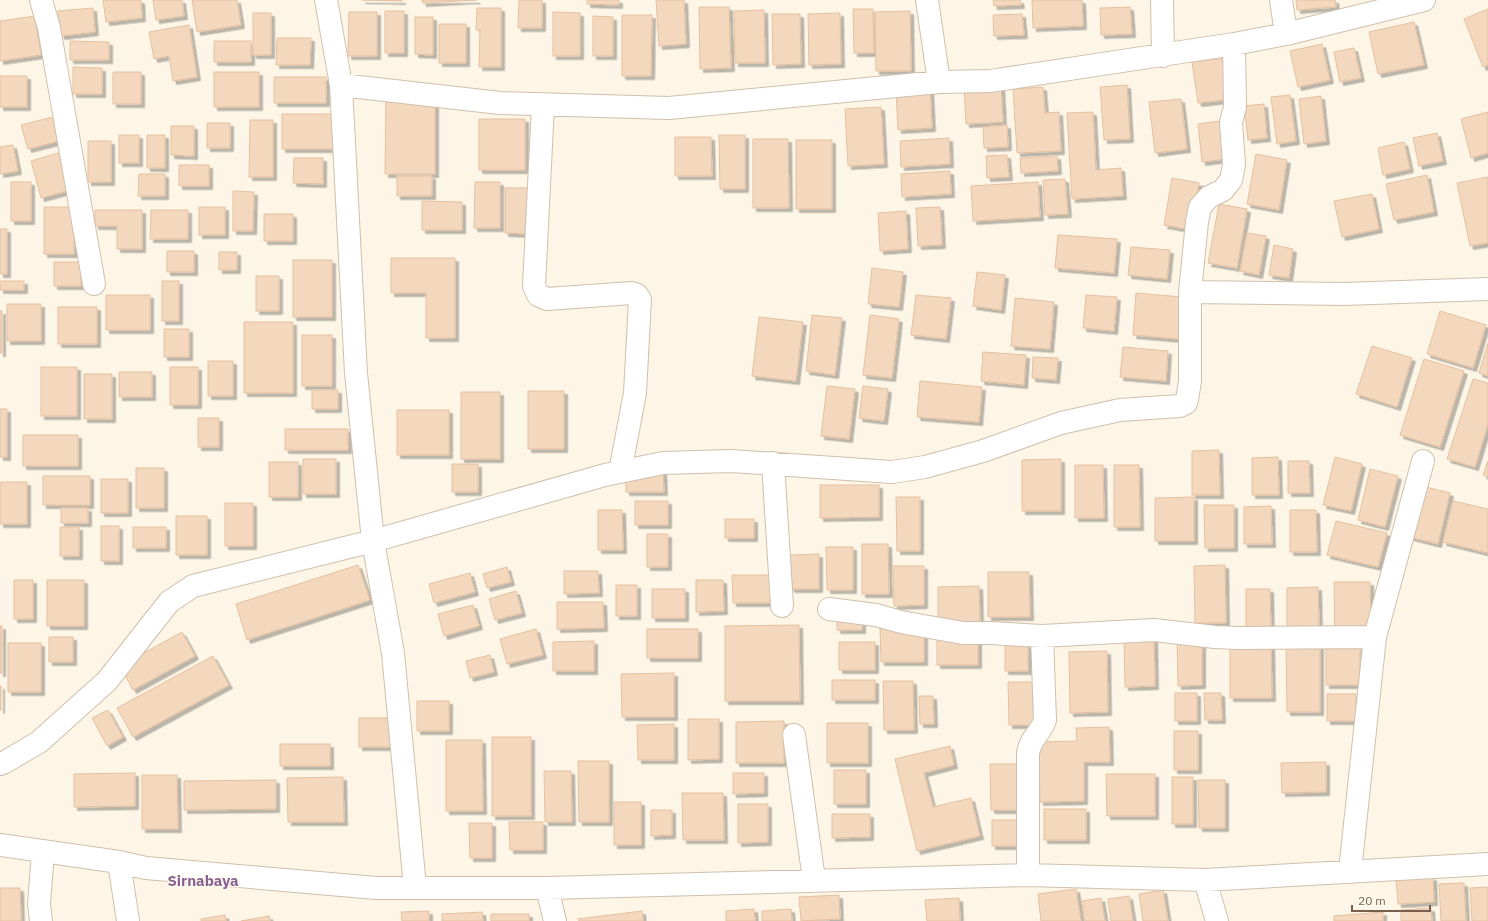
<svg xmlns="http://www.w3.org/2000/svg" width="1488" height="921" viewBox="0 0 1488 921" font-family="'IBM Plex Sans',sans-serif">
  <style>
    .building { fill: #f3d8be; stroke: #e5c09e; filter: url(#shadow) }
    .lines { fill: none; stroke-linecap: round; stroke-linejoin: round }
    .minor-casing { stroke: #cfbfad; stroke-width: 24 }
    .minor { stroke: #fff; stroke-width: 22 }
    .labels { text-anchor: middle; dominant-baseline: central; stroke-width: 3; stroke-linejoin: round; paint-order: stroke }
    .quarter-label { font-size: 15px; font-weight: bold; fill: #886293; stroke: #fffaee }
  </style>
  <defs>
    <filter id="shadow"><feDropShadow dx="3.5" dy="3.5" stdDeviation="0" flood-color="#0004"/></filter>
  </defs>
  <rect width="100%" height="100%" fill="#fdf6e7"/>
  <path class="building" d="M103 0H141L142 18 106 22Z
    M153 0H182L184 16 156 20Z
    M192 0H237L241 25 197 32Z
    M362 0H402V1Z
    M422 0H477L423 3Z
    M519 0H542V28H518Z
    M587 0H619V5L587 4Z
    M656 0H684L686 44 659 46Z
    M993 0H1020L1021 5 994 6Z
    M1032 0H1082L1083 26 1033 28Z
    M1296 0H1335L1336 7 1297 10Z
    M699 7H729L731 68 700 69Z
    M1130 7 1132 34 1101 35 1100 8Z
    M93 8 95 32 61 36 58 11Z
    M477 8H501V67H479L480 30H476Z
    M853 9H873L874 53H854Z
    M1488 9V65L1483 67 1464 19Z
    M764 10 765 63H735L734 11Z
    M385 11H404V53H385Z
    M910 11 911 71H876L875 12Z
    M349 12H377V56H348Z
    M553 12 580 13V56H553Z
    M253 13H271V55H253Z
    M840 13 841 64 809 65 808 14Z
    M772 14H800L801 64 773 65Z
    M1022 14 1024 35 994 36 993 15Z
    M622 15H652L651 76H622Z
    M35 16 41 55 0 61V21Z
    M593 16 613 17V56H593Z
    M415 17H433V55L415 54Z
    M1414 22 1424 65 1378 74 1369 32Z
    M439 24H466V63H439Z
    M189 25 197 77 173 81 169 56 154 59 149 32Z
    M277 38H311L310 65H276Z
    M70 41 109 42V60H70Z
    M214 41H251V62H214Z
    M1322 44 1330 80 1298 87 1290 51Z
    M1354 48 1361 78 1340 82 1334 52Z
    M1229 58 1234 99 1198 103 1192 62Z
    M73 67 102 68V94H73Z
    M113 72H141V104H113Z
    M214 72H259V107H214Z
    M0 76H27V107H0Z
    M274 77H326V103H274Z
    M1127 85 1130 139 1104 140 1100 87Z
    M1001 86 1003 122 966 124 964 88Z
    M1043 87 1045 113 1059 112 1061 151 1017 153 1013 89Z
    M930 89 932 128 898 130 896 92Z
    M1290 95 1296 141 1277 144 1271 97Z
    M1321 96 1326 141 1304 144 1299 99Z
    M386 98 435 99V174H385Z
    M1181 99 1187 149 1155 153 1149 102Z
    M1264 104 1267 138 1248 140 1244 106Z
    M881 107 884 164 848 166 845 109Z
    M1093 112 1096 170 1121 168 1123 196 1072 199 1067 113Z
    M1488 112V153L1471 158 1461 119Z
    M282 114H333V149H282Z
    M57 116 63 140 28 149 21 125Z
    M479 119H525V170H479Z
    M250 120H273V177H249Z
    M1228 120 1232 158 1202 162 1198 124Z
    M207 123H230V148H207Z
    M1007 125 1008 147 984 148 983 127Z
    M171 126H194V156L171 155Z
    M1437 133 1443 161 1419 166 1413 138Z
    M119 135H139V163H119Z
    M147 135H165V168H147Z
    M719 135H745V189H720Z
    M675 137H711L712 176H675Z
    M949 138 950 164 901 167 900 141Z
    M753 139H788L789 208H753Z
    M796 140H832V209H796Z
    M88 141H111V182H88Z
    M1404 142 1410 169 1383 175 1378 148Z
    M13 145 18 171 0 174V147Z
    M65 151 75 189 41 198 31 161Z
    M1256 154 1287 160 1279 210 1247 204Z
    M1007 155 1009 177 987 178 986 156Z
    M1057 156 1058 171 1021 173 1020 158Z
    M294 158H323V184L293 183Z
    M179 165H209V186H179Z
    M950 171 951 194 902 197 901 174Z
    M139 174H165V196H138Z
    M1427 175 1434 212 1394 220 1386 184Z
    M397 176H432V196H397Z
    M1488 177V243L1470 246 1457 183Z
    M1172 178 1199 183 1192 230 1164 225Z
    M1065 179 1068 214 1045 215 1043 180Z
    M11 182H31V221H11Z
    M475 182H500V228H474Z
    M1038 182 1040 217 973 221 971 186Z
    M505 188H531V234L505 233Z
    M233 191 254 192 253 231H233Z
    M1372 194 1379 229 1342 237 1334 201Z
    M422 201 462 202V230H422Z
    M1219 204 1247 209 1237 268 1208 263Z
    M44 207H74V254H44Z
    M199 207H225V235H199Z
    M940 207 942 245 918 246 916 208Z
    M95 210H142V249H117V226H95Z
    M151 210H188V239H150Z
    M906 211 908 249 880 251 878 213Z
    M264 214H293V241H264Z
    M0 229H7V274H0Z
    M1247 233 1266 236 1259 275 1240 271Z
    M1058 235 1117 239 1114 273 1055 268Z
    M1274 245 1293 249 1289 278 1269 275Z
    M1131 247 1170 250 1167 279 1128 275Z
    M167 251H194V272H167Z
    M219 252H237V270H219Z
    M391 258H455V338H426V293H391Z
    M293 260H332V317H293Z
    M54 262H81V286H54Z
    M872 268 903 272 899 307 868 304Z
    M977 272 1005 275 1001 310 973 306Z
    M256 276H279V311H256Z
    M0 281H24V290H0Z
    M162 281H179V321H162Z
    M1136 293 1182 297 1178 339 1133 335Z
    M106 295H150V330H106Z
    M916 295 951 298 946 339 911 335Z
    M1086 295 1117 297 1114 331 1083 328Z
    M1015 298 1054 302 1050 349 1011 346Z
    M7 304H41V341H7Z
    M58 307H97V344H58Z
    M0 311H2V353H0Z
    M1440 311 1486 325 1473 368 1427 354Z
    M812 315 842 318 835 375 806 371Z
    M870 315 899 319 892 378 863 375Z
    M759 317 803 322 796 381 752 376Z
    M244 322H293V393H244Z
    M164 329H189V357H164Z
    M302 335H332V386H302Z
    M1488 343V376L1479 373Z
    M1372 346 1412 358 1397 407 1356 394Z
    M1123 347 1168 351 1166 381 1120 377Z
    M983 352 1026 355 1024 385 981 381Z
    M1033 357 1058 358 1056 380 1032 378Z
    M1424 359 1464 371 1440 447 1400 435Z
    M208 361H233V396H208Z
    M41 367H77V416H41Z
    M170 367H198V405H170Z
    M119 372H152V397H119Z
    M84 374H112V419H84Z
    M1473 379 1488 383V424L1475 467 1447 459Z
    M920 381 982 387 979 422 917 417Z
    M827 386 855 389 849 439 821 436Z
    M863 386 888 389 884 421 859 418Z
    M312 390H338V409H312Z
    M528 391H564V449H528Z
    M461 392H500V459H461Z
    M0 409H7V457H0Z
    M397 410H449V455H397Z
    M198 418H219V447H198Z
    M285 429H348V450H285Z
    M23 435H78V466H23Z
    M1219 450 1220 495H1192V451Z
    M1278 457 1279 495H1252V458Z
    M1335 457 1362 464 1351 511 1323 505Z
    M303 459H336V494H303Z
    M1061 459V511H1022V460Z
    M1288 461H1309L1310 493H1288Z
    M1488 461V477L1483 475Z
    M269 462H298V497H269Z
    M452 464H478V492H452Z
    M1075 465H1103L1104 518H1075Z
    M1114 465H1139L1140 527H1114Z
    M136 468H164V508H136Z
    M1370 469 1398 476 1385 527 1358 520Z
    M663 471 664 492H626V472Z
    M43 476H90V505H43Z
    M101 479H128V513H101Z
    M0 482H27V524H0Z
    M820 485H879V517L820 518Z
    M1422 486 1450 493 1438 544 1410 537Z
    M896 497H920V551H897Z
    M1194 497V541H1155V498Z
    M635 501H668V525H635Z
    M1453 501 1488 509V553L1443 542Z
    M225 503H253V546H225Z
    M1204 505H1234V548H1205Z
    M1271 506 1272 544H1244V507Z
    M61 508H88V523H61Z
    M598 510H622L623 550H598Z
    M1290 510H1316L1317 552H1290Z
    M176 516H207V555H176Z
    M725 519H754V538H725Z
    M1336 521 1387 533 1378 567 1327 555Z
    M101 526H119V561H101Z
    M60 527H79V556H60Z
    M133 527H166V548H133Z
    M647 534H668V567H647Z
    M862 544H888L889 594H862Z
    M826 547H853V590H827Z
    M819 554V589H791L790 555Z
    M358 565 370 600 247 640 236 604Z
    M1225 565 1226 623H1195L1194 566Z
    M893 566H924V605L894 606Z
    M507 567 511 582 487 588 483 574Z
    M564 571H598L599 593 564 594Z
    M988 572H1029L1030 617H988Z
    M470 573 475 592 434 603 429 584Z
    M732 575H774V603H733Z
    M14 580H33V619H14Z
    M47 580H84V626H47Z
    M696 580H723L724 611 696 612Z
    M1334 582H1370L1371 632H1335Z
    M616 585H637V616H616Z
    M979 586 980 622 938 623V587Z
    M1318 587 1319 627 1287 628V588Z
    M652 589H685V618H652Z
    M1246 589H1270L1271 634 1246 635Z
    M516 591 522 613 495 620 489 599Z
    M557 602H603L604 628 557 629Z
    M473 605 479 626 444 636 438 614Z
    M837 614H862V630H837Z
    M799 625 800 701H725V626Z
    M0 626H2V673H0Z
    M880 628H924V662H881Z
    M536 629 543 655 507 664 500 639Z
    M647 629H698V658H647Z
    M182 632 195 656 133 690 120 666Z
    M1124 635H1154L1155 686 1125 687Z
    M937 636H978V665H937Z
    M49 637H73V662H49Z
    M1177 637H1202V685L1178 686Z
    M594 641V671H553V642Z
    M839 642H875V670H839Z
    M1286 642H1320V712H1287Z
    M8 643H41V692H8Z
    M1005 644H1028V671H1005Z
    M1230 644H1271L1272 698H1230Z
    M1326 647H1360V685H1326Z
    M1107 651 1108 712 1070 713 1069 652Z
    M490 655 494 672 470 678 466 661Z
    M213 656 229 685 133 737 117 708Z
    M674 673V717H622L621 674Z
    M832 680H875V700H832Z
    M883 681H913L914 730H884Z
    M1008 682H1035V725H1009Z
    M0 686H1V710H0Z
    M1175 693H1197V721H1175Z
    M1204 693H1221L1222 720H1205Z
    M1327 694H1356V721H1327Z
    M919 696H933L934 724H920Z
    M417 701H449V731H417Z
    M108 710 123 737 107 746 92 718Z
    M359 718H392L393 747H359Z
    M688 719H719V759L688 760Z
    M784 721V763H736V722Z
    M827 723H868V763H827Z
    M674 724V760H638L637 725Z
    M1109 727 1110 762H1084V801L1040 802 1039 742 1077 741 1076 728Z
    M1174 731H1198V770H1174Z
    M492 737H531V816H492Z
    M446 740H482L483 811H446Z
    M280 744H330V766H280Z
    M950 746 954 765 924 773 933 807 971 798 980 836 917 851 895 759Z
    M578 761H609V822H579Z
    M1326 762V792L1282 793 1281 763Z
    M990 764H1019V810H991Z
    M834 770H866V804H834Z
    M544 771H571L572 822H545Z
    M135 773V806L74 807V774Z
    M733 773H764V793L733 794Z
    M1106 774H1155V816H1107Z
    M142 775H177L178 829H142Z
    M343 777 344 822H288L287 778Z
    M1172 777H1193V824H1172Z
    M276 780V809L184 810V781Z
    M1198 780H1225V828H1199Z
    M682 793H723L724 840H683Z
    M614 802H641V845H614Z
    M738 804H768V842L738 843Z
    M1044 809H1086V840H1044Z
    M651 810H672V835L651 836Z
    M832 814H870V837L832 838Z
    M992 820H1017V846H992Z
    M509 822H543V850H510Z
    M469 823H492V858H470Z
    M1433 877 1434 902 1398 904 1396 878Z
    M1464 883 1466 921H1441L1439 884Z
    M1488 887V921H1472L1470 888Z
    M0 888H20L21 921H0Z
    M1076 889 1081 921H1041L1038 894Z
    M1163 890 1168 921H1143L1139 894Z
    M839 895 840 919 801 921 799 897Z
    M1129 896 1133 921H1111L1108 899Z
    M959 898 960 921H927L925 900Z
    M1101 898 1105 921H1085L1082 901Z
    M1431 908 1432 921H1401V910Z
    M754 909 755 921H726V911Z
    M791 909 792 921H762V911Z
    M429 911V921H402L401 912Z
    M642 911 643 921H579L578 919Z
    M482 912 483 921H442V914Z
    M1383 912V921H1334V916Z
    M491 914H529V921H491Z
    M225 915 226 921H201V919Z
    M269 916 270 921H241Z"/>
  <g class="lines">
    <g class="minor-casing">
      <path id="minor" d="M41 0 49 28 94 284
        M326 0 341 85
        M927 0 939 82
        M1162 0 1163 56
        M1281 0 1286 34
        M543 105 534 286 538 295 547 299 632 293 637 295 640 300 635 393 620 472
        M1190 292 1197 222 1200 207 1209 197 1223 190 1231 180 1234 165 1231 122 1235 107 1234 44
        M773 463 782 606
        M829 609 876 615 901 622 963 633H990L1042 636 1154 630 1215 637 1238 638 1375 637
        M794 735 814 880
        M0 764 5 762 39 742 107 681 169 602 193 586 373 541 605 475 663 463 731 461 892 472 925 467 983 451 1061 423 1120 410 1180 406 1186 403 1187 400 1190 381V292L1344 294 1488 289
        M0 845 119 862 146 868 376 888H547L1028 875 1205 880 1488 864
        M119 862 128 921
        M1350 871 1375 637 1423 461
        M1028 875V753C1031 736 1040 735 1045 720L1042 636
        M1205 880 1217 921
        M415 887 393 653 373 541 356 373 341 85 500 103 669 108 939 82 990 81 1234 44 1286 34 1424 0
        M547 888 555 921
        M41 921 39 904 43 852"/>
    </g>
    <use href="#minor" class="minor"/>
  </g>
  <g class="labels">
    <g class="quarter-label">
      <text x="203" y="880">Sirnabaya</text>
    </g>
  </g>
  <path d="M1352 905v6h78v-6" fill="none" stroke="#775f4b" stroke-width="2"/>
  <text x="1358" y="905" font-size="12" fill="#775f4b" stroke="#fffaee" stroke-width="3" paint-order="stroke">20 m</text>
</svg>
